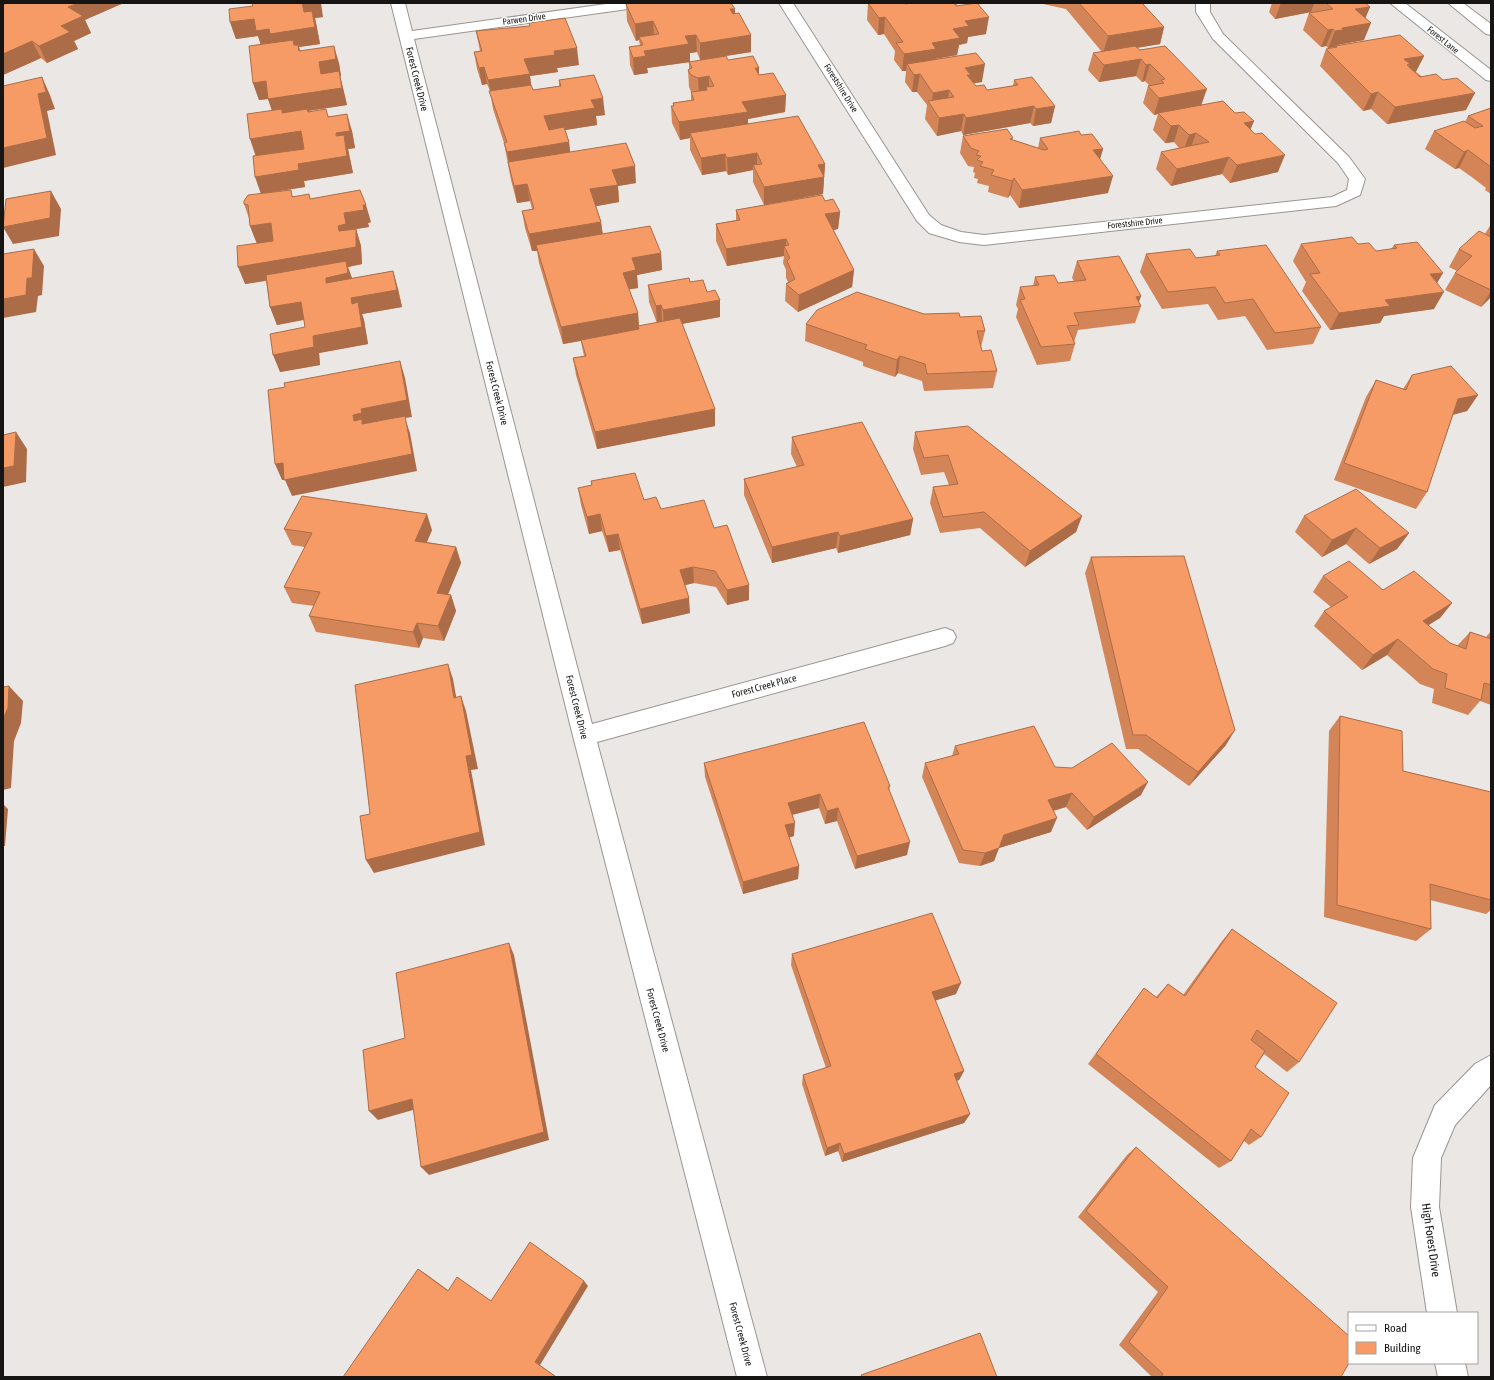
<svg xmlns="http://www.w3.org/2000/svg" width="1494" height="1380" viewBox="0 0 1494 1380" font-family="'Asap Condensed',sans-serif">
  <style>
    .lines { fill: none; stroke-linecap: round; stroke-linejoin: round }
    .street-casing { stroke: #999593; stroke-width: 2 }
    .secondary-casing { stroke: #999593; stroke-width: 2 }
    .street { fill: #fff; fill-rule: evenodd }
    .secondary { fill: #fff; fill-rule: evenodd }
    .wall { fill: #d48558 }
    .shaded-wall { fill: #ac6c47 }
    .building { fill: #f69b66; stroke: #ac6c47 }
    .labels { text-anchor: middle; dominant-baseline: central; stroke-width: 3; stroke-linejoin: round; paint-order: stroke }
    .far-street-label { font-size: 9px; fill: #161514; stroke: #fff }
    .street-label { font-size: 10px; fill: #161514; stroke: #fff }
    .near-street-label { font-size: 12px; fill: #161514; stroke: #fff }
  </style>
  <rect width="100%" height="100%" fill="#ebe7e5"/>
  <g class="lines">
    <g class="street-casing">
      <path id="street" d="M391 3H405L412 31 613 3H649L647 6 642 7 414 39 592 724 945 628 953 631 956 637 953 643 945 646 597 742 767 1377H737L573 736Z
        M779 3H793L929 215 941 225 961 232 984 235 1332 197 1347 190 1349 179 1338 163 1213 39 1196 12V3H1210V12L1223 34 1349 157 1365 179 1360 195 1336 206 984 245 959 242 929 233 917 221Z
        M1491 1055V1085L1455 1125 1441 1158 1439 1207 1457 1313H1427L1411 1207 1413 1158 1435 1105 1475 1064Z
        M1435 1363H1465L1468 1377H1438Z"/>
    </g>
    <g class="secondary-casing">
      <path id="secondary" d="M1390 3H1405L1491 70V81L1486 80Z
        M1448 3H1463L1491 24V35L1486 34Z"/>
    </g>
    <use href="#street" class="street"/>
    <use href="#secondary" class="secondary"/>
  </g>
  <path class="wall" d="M868 3 905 4 912 3H958L956 6 969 5 961 3H980L979 5 986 34 968 37 967 43 959 45 957 55 935 59V60L982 82 973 83 976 86 987 90 1013 86 1014 80 1055 106 1051 123 1033 126 1030 123 963 135 961 131 937 136 925 119 927 105 917 92H912L905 82 906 71H902L894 60 895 51 884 34 878 35 867 20Z
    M1043 3H1142L1164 27 1160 44 1137 48 1202 105 1235 113 1254 121 1250 129 1278 172 1230 183 1222 174 1171 186 1156 169 1161 152 1179 148 1174 142 1165 143 1153 130 1158 114 1154 115 1143 103 1148 86 1149 85 1145 81 1142 82 1136 76 1099 82 1088 70 1093 53 1102 52 1066 9 1043 4Z
    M1272 3H1365L1370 7 1365 18 1364 40 1337 45V46L1424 56 1416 72 1466 110 1387 124 1371 109 1363 111 1320 66 1326 49 1334 48 1335 47 1328 48 1326 46 1321 47 1303 30 1309 13H1312L1311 12 1275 19 1269 12Z
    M626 4 735 14 751 35V52L700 60 697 52 690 53V62L647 68 648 73 634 75 630 65 629 47 640 46 639 40 636 41 627 21Z
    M3 5 85 20 91 33 74 41 78 49 47 63 41 58 3 75Z
    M253 6 323 17 315 18 317 28 320 44 299 47 300 51 339 63 341 76H340L343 88 347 105 308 111 329 116 352 131 355 148 348 149 353 173 304 181 305 187 278 191 293 196 311 199 371 222 368 223 369 227 356 229 361 246 362 264 348 267 352 279 393 271 398 289 402 307 362 314 364 320 368 344 319 353 320 365 280 372 305 327 304 320 277 325 270 307 266 281 245 284 257 243 250 226 249 218 244 204 261 194 256 156 272 111 268 99 259 100 253 83 261 45 258 36 236 39 230 22Z
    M529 23 579 65 557 68 558 72 530 76 531 85 533 90 559 86V80L605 115 596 116 597 125 565 130 569 142 570 152 636 183 618 186 619 202 596 206 601 222 603 234 661 253 662 270 637 275 638 288 629 289 638 313 639 326 657 323 649 302 648 285 690 282 707 292 720 300V317L682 324 715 409V426L597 449 576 375 573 358 584 356 581 341 563 344 539 263 537 251H532L525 228 522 211 532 209 530 201 517 203 511 180 504 143 493 109 490 91 487 84 482 85 477 69 474 52 480 51 476 31 530 26Z
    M728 60 759 75 786 95 785 112 748 119V124L825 164 823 194 764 205 753 182V170L728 175 726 171 702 175 690 150V138L680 140 672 123 671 106H673V103L691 100V92L689 87 688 70 689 69V62Z
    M1491 108V194L1485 190 1486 188 1473 178 1459 168 1455 169 1425 149 1434 131 1465 122 1468 116Z
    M1081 135 1103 149 1100 159 1108 193 1019 208 1010 195 1008 198 988 192 989 186 977 183 978 179 974 178 975 173 973 172 974 167 968 166 960 153 963 136 1013 140 1038 148 1040 138Z
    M825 201 840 212 838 229 833 230 854 270 852 287 798 312 785 301 786 284 788 282 786 278V270L783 263 784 256 727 266 716 241V224L736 220V210Z
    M1491 224V297L1481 307 1445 290 1455 273 1457 271 1449 267 1459 249 1485 234Z
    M1301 244H1358L1376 251 1391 249 1394 245 1437 283 1434 309 1384 316 1380 323 1330 330 1302 291 1306 282 1293 261Z
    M1217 251 1321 327 1313 344 1267 350 1245 316 1218 320 1208 304 1162 309 1140 272 1146 254 1196 258 1215 256Z
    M1077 261 1141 296 1139 302 1141 306 1135 323 1078 330 1074 342 1075 344 1070 361 1037 365 1016 317 1018 309 1016 305 1020 287 1033 286 1035 277 1058 283 1074 281 1072 278Z
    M924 314 960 317 985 331 981 347 982 351 997 371 993 388 924 391 922 381 898 373 895 377 863 366V362L805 341 806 324Z
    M1412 375 1478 395 1467 411 1453 415 1427 492 1416 509 1334 480 1366 397 1376 380 1403 389Z
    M915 432 1082 516 1076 532 1025 567 980 528 940 533 930 503 933 487 949 485 944 472 921 475 913 449Z
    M792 437 913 519 910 535 838 553 836 548 772 563 744 495V479L797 467 791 454Z
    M591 481 644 500 661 509 714 528 749 585V600L727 605 716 587 694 583 685 585 690 613 642 624 620 550 609 552 602 531 589 534 581 505 578 488 592 485Z
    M1304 516 1409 533 1397 549 1369 564 1346 544 1322 557 1295 532Z
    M284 529 432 530 427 542 456 547 461 563 448 594 451 595 456 611 444 641 423 638 419 648 316 632 309 616 314 606 292 603 284 587 305 547 292 545Z
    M1091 557 1226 745 1189 786 1138 749H1126L1085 573Z
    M1323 576 1383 590 1452 603 1440 618 1428 625 1450 643 1457 646 1470 632 1486 637 1491 631V705L1480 701 1468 715 1432 703 1434 689 1420 684 1387 655 1362 670 1314 626 1324 611 1331 607 1313 592Z
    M1340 716 1403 771 1491 792V910L1486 914 1430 900 1431 929 1416 941 1324 917 1329 731Z
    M955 746 1055 767 1141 795 1087 830 1066 807 1053 811 1051 832 999 848 994 861 980 866 959 863 922 777 925 763 952 756Z
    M704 763 890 786 889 791 907 855 855 869 837 821 825 824 819 808 792 815 794 836 789 837 799 866 798 879 743 894 705 777Z
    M1232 929 1299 1062 1287 1072 1264 1054 1255 1067 1261 1137 1249 1145 1244 1141 1231 1161 1219 1168 1088 1064 1144 988 1156 997 1168 984 1183 995 1222 941Z
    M792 954 956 994 935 1000 964 1071 959 1080 956 1081 970 1114 964 1123 842 1162 838 1151 825 1156 802 1084 803 1075 826 1068 791 965Z
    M1136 1147 1341 1377H1152L1119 1345 1158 1292 1078 1217 1127 1155Z"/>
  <path class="shaded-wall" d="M78 3H124L85 20 91 33 74 41 78 49 47 63 39 46 61 26 68 7Z
    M302 3H321L323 17 315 18 317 28 320 44 299 47 303 62 262 48 258 36 236 39 230 22 304 12Z
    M1281 3H1314L1311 12 1275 19Z
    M1370 7 1363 24 1355 9Z
    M730 9H735V26Z
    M885 17 884 34 878 35 879 18Z
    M989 17 986 34 968 37 967 43 959 45 957 55 935 59 934 66 907 64 906 71H902L904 54 932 43 965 21Z
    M653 21 654 38 639 37V40L636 41 635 24Z
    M1371 23 1364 40 1337 45 1336 47 1335 46V47L1328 48 1335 31 1342 28Z
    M1164 27 1160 44 1103 53 1108 36Z
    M1333 29 1326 46 1321 47 1328 30Z
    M696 35 697 52 690 53V62L647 68 648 73 634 75 633 58 644 51 685 36Z
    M751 35V52L700 60V43Z
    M32 41 41 58 3 75V54Z
    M334 46 339 63 341 76H340L343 88 347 105 274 116 268 99 259 100 253 83 321 74 319 62Z
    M577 48 579 65 557 68 558 72 530 76 532 91 492 98 488 80 524 59 554 51Z
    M1424 56 1415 73 1405 75 1410 64 1404 59Z
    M1141 59 1136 76 1099 82 1104 65Z
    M985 64 982 82 969 84 965 68Z
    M1150 64 1145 81 1142 82 1146 65Z
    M484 67 487 84 482 85 479 68Z
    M755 68H759V85Z
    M920 74 917 92H912L914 75Z
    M709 76V93L706 87V94L699 95 698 78Z
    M42 77 50 95 55 109 47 111 56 155 3 168V148L38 94Z
    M1207 89 1201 106 1158 113V114L1154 115 1159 98Z
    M949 90 947 108 931 107 933 93Z
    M1378 92 1371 109 1363 111 1371 94Z
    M1475 93 1466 110 1387 124 1395 107Z
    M786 95 785 112 748 119V130L690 133V138L680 140 679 122 742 102Z
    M603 98 605 115 596 116 597 125 546 133 544 116 591 100Z
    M1034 106 1030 123 963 135 966 118Z
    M1055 106 1051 123 1033 126 1036 109Z
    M347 114 352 131 355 148 348 149 353 173 304 181 305 187 261 194 255 177 341 150 336 133Z
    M964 114 961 131 937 136 939 118Z
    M1254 121 1247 138 1244 123Z
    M1179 125 1174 142 1165 143 1171 126Z
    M301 131 307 149 256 157 250 139Z
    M1196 133 1190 150 1183 152 1189 135Z
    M569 142 571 159 510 169 507 152Z
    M1103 149 1098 166 1093 150Z
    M1468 150 1459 168 1455 169 1464 152Z
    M757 153V170L753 165V170L728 175 727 158Z
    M725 154 726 171 702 175 701 158Z
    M1285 155 1278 172 1230 183 1237 165Z
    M1229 157 1222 174 1171 186 1177 169Z
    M825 164 823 194 764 205V187L818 165Z
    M635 166 636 183 618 186 619 202 592 207 590 189 612 170Z
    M1113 176 1108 193 1019 208 1022 190Z
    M1014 178 1010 195 1008 198 1012 181Z
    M527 184 530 201 517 203 514 186Z
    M51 191 61 209 59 236 13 244 3 227Z
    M363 205H366L371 222 368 223 369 227 356 229 361 246 362 264 348 267 352 278 354 291 326 283V278L347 267 245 284 238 267 339 231 338 226 344 213Z
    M840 212 838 229 824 232 825 214Z
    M601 222 603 239 536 245 537 251H532L529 234Z
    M271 223 277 240 257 244 250 226Z
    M786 239V249L784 246V256L727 266 726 249Z
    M34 249 44 266 42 295 38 296 36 312 3 318V299L27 278Z
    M661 253 662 270 637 275 638 288 625 290 623 273 632 258Z
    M854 270 852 287 798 312 799 295Z
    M393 271 398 289 402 307 362 314 364 320 368 344 319 353 320 365 280 372 273 355 313 336 352 304 351 298Z
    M1443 273 1433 290 1430 274Z
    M1491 291V297L1481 307Z
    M1444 292 1434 309 1384 316 1380 323 1330 330 1339 313 1385 300Z
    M1141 296 1137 306 1136 297Z
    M720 300V317L664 327 663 310Z
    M301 302 307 319 277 325 270 307Z
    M661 305 662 322 657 323 656 306Z
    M638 313 639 329 638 326 639 330 563 344 561 327Z
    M900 356 898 373 895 377 897 360Z
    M400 361 405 378 412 417 405 418 410 433 417 471 292 496 285 480H282L275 464 368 430 354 421 353 415 361 409Z
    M1478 395 1467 411 1447 416 1458 399Z
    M715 409V426L597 449 595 432Z
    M16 432 27 449 26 482 3 487V468Z
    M427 514 432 530 420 557 415 541Z
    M600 514 602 531 589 534 587 517Z
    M1082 516 1076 532 1025 567 1030 551Z
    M913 519 910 535 838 553 840 536Z
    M1356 528 1346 544 1322 557 1332 540Z
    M838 532 836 548 772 563V547Z
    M1409 533 1397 549 1369 564 1380 548Z
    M618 534 620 550 609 552 606 536Z
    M456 547 461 563 442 609 437 593Z
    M693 567 694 583 681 586 680 570Z
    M749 585V600L727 605V590Z
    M451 595 456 611 444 641 438 626Z
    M689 598 690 613 642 624 640 609Z
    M1452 603 1440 618 1411 636 1423 621Z
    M417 623 423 638 419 648 413 632Z
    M1398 639 1387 655 1362 670 1373 655Z
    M448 664 453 679 459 713 454 698Z
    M9 686 23 701 21 723 14 741 11 788 3 790V719Z
    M461 696 466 711 478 769 471 770 485 845 374 873 366 860 466 756Z
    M1235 730 1226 745 1189 786 1198 772Z
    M1148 782 1141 795 1087 830 1094 817Z
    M1072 793 1066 807 1042 814 1048 800Z
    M820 794 819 808 787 816 788 803Z
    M3 804 8 809 5 846H3Z
    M838 808 837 821 825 824 827 811Z
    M1057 818 1051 832 999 848 1004 835Z
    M795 823 794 836 784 839 785 825Z
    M910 842 907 855 855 869 857 856Z
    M999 848 994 861 980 866 985 853Z
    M799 866 798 879 743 894V882Z
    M509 943 514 955 549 1140 429 1175 421 1167Z
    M961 983 956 994 928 1003 932 992Z
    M964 1071 959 1080 949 1083 954 1074Z
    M412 1099 420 1108 378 1120 369 1111Z
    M970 1114 964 1123 842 1162 844 1154Z
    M840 1143 838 1151 825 1156 827 1148Z
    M418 1269 426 1274 456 1296 448 1291Z
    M584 1281 588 1286 540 1365 557 1377H556L535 1362Z"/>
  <path class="building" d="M7 3H78L68 7 83 16 61 26 70 32 39 46 32 41 3 54V5Z
    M252 3H302L304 12 312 11 315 27 270 34 269 29 256 31 254 19 230 22 229 9 253 6Z
    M634 3H731L735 9H730L733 14 739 13 751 35 700 43 696 35 685 36 689 44 644 51 646 56 633 58 629 47 643 45 639 37 659 34 653 21 635 24 626 4Z
    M868 3H904L905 4 912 3H954L956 6 977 3 989 17 965 21 969 26 953 29 960 38 932 43 936 49 904 54 896 43 903 42 885 17 879 18Z
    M1079 3H1142L1164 27 1108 36Z
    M1326 3H1365L1370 7 1355 9 1371 23 1342 28 1343 30 1335 31 1333 29 1328 30 1309 13 1333 9Z
    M565 18 577 48 554 51 555 55 524 59 530 74 488 80 484 67 479 68 474 52 482 51 476 31 530 26 529 23Z
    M1400 35 1424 56 1404 59 1410 64 1407 65 1420 77 1436 74 1443 80 1457 78 1475 93 1395 107 1378 92 1371 94 1326 49 1337 47 1335 46Z
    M293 40 294 45H298L299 51 334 46 336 59 319 62 321 74 339 71 342 88 268 99 266 81 253 83 249 46Z
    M1135 46 1140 50 1165 46 1207 89 1159 98 1148 86 1164 83 1161 80 1165 79 1150 64 1146 65 1141 59 1104 65 1093 53Z
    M976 53 985 64 965 68 971 75H967L976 86 984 85 987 90 1018 85 1014 80 1032 77 1055 106 1036 109 1034 106 966 118 964 114 939 118 928 101 954 97 949 90 933 93 920 74 914 75 907 64Z
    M726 56 728 60 753 56 759 68H755L759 75 773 73 786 95 742 102 748 112 679 122 671 106H674L673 103 694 100 691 92 707 90 706 87 714 86 709 76 698 78 691 75 688 70 692 68 689 62Z
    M594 75 603 98 591 100 595 108 544 116 549 130 564 127 569 142 507 152 504 143 507 142 489 91 531 85 533 90 561 86 559 80Z
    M42 77 46 92 38 94 47 138 3 148V86Z
    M1223 101 1235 113 1244 112 1254 121 1244 123 1255 134 1262 133 1285 155 1237 165 1229 157 1177 169 1161 152 1209 142 1196 133 1189 135 1179 125 1171 126 1158 113Z
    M1491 108V167L1468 150 1464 152 1434 131 1464 121 1475 128 1483 126 1468 116Z
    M282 109V113L307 109 308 112 326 109 328 117 347 114 350 131 336 133V136L344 135 347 156 298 164 299 170 255 177 253 156 304 149 301 131 250 139 247 114Z
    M798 116 825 164 818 165 824 177 764 187 753 165 762 164 757 153 727 158 725 154 701 158 690 133Z
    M1007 129 1013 138 1010 139 1044 150 1048 149 1040 138 1079 131 1081 135 1092 134 1103 149 1093 150 1113 176 1022 190 1014 178 1012 181 991 175 994 170 980 166 983 162 977 160 981 156 976 155 979 151 971 148 963 136Z
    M626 143 635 166 612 170 618 185 590 189 601 222 529 234 522 211 534 209 527 184 514 186 508 162Z
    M291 190 292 197 309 194 310 199 360 190 366 205H363L364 210 344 213 346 224 338 226 339 231 356 229V247L238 267 237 246 273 241 271 223 250 226 248 205 244 204V201L248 195Z
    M51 191 50 218 3 227 6 199Z
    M822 195 825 201 833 199 840 212 825 214 854 270 799 295 786 284 795 279 787 261 790 258 784 246 789 245 786 239 726 249 716 224 740 220 736 210Z
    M650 226 661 253 632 258 636 270 623 273 638 313 561 327 536 245Z
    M1479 231 1491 237V290L1455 273 1472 256 1459 249Z
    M1352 237 1358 244 1369 243 1376 251 1397 248 1394 245 1417 242 1443 273 1430 274 1444 292 1385 300 1390 306 1339 313 1310 274 1320 273 1301 244Z
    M1266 245 1321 327 1275 333 1253 299 1225 303 1215 287 1168 292 1146 254 1190 249 1196 258 1220 255 1217 251Z
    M34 249 32 278H27L26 295 3 299V254Z
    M1119 256 1141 296 1136 297 1141 306 1074 313 1079 325 1067 326 1075 344 1041 347 1020 300 1025 299 1020 287 1039 285 1035 277 1054 275 1058 283 1086 280 1077 261Z
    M346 261 348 273 326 278V283L393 271 397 290 351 298 352 304 358 302 362 327 313 336 314 347 273 355 270 334 305 327 301 302 270 307 266 275Z
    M689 278 690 282 703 280 707 292 715 290 720 300 663 310 661 305 656 306 648 285Z
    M857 292 924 314 959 313 960 317 981 316 985 331H977L982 351 991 350 997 371 927 374 925 364 900 356 897 360 865 349 867 345 806 324 817 310Z
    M680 318 715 409 595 432 573 358 586 356 581 340 639 329 638 326Z
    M400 361 407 400 361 409 362 413 353 415 354 421 362 419V424L405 416 412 454 284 480 283 463 275 464 268 390 285 387 284 383Z
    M1451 366 1478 395 1458 399 1427 492 1344 463 1376 380 1406 390 1412 375Z
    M862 422 913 519 840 536 838 532 772 547 744 479 804 465 792 437Z
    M968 426 1082 516 1030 551 984 512 943 517 933 487 958 484 948 455 924 458 915 432Z
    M16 432 14 466 3 468V435Z
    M635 473 644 500 656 497 661 509 704 500 714 528 727 525 749 585 727 590 715 571 693 567 680 570 689 598 640 609 618 534 606 536 600 514 587 517 578 488 592 485 591 481Z
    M1356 489 1409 533 1380 548 1356 528 1332 540 1304 516Z
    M302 496 427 514 415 541 456 547 437 593 451 595 438 626 417 623 413 632 309 616 320 592 284 587 312 533 284 529Z
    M1184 556 1235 730 1198 772 1146 735H1133L1091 557Z
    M1349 561 1383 590 1414 571 1452 603 1423 621 1450 643 1466 649 1470 632 1491 639V685L1484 683 1481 700 1445 688 1447 674 1433 669 1398 639 1373 655 1324 611 1348 597 1323 576Z
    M448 664 454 698 461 696 472 755 466 756 480 832 366 860 360 816 370 814 355 685Z
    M9 686 8 708 3 719V687Z
    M1340 716 1402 731 1403 771 1491 792V900L1430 884 1431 929 1337 905Z
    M864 722 890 786 888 787 910 842 857 856 838 808 827 811 820 794 788 803 795 823 785 825 799 866 743 882 704 763Z
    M1034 726 1055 767 1072 768 1112 743 1148 782 1094 817 1072 793 1048 800 1057 818 1004 835 999 848 985 853 963 850 925 763 959 754 955 746Z
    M932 913 961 983 932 992 964 1071 954 1074 970 1114 844 1154 840 1143 827 1148 803 1075 831 1066 792 954Z
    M1232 929 1337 1003 1299 1062 1257 1030 1251 1040 1265 1051 1255 1067 1289 1093 1261 1137 1251 1129 1231 1161 1096 1054 1144 988 1157 998 1168 984 1185 996Z
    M509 943 544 1132 421 1167 412 1099 369 1111 363 1050 405 1038 396 973Z
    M1136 1147 1349 1336V1363L1341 1377H1161L1163 1374 1129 1342 1168 1287 1086 1211Z
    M530 1242 584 1281 535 1362 556 1377H343L418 1269 448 1291 457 1277 491 1301Z
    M980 1333 997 1377H862L861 1375Z"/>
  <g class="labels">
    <g class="far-street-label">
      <text transform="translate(524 19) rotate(-8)">Parwen Drive</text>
      <text transform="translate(1443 40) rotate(39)">Forest Lane</text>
      <text transform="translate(841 88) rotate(58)">Forestshire Drive</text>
      <text transform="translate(1135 223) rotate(-6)">Forestshire Drive</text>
    </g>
    <g class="street-label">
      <text transform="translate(417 79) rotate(76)">Forest Creek Drive</text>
      <text transform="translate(497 393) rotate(76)">Forest Creek Drive</text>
      <text transform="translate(764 686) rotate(-15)">Forest Creek Place</text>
      <text transform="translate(577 707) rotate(76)">Forest Creek Drive</text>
      <text transform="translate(658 1020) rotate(75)">Forest Creek Drive</text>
      <text transform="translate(741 1334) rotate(75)">Forest Creek Drive</text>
    </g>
    <g class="near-street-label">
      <text transform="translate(1431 1240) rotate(82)">High Forest Drive</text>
    </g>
  </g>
  <rect width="1494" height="1380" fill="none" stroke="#161514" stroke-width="8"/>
  <rect x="1348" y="1312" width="130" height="52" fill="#ffffff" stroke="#a2a1a1"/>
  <rect x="1356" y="1325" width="20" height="6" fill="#ffffff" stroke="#a2a1a1"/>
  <text x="1384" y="1332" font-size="12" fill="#161514">Road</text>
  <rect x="1356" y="1342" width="20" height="12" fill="#f69b66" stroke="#a2a1a1"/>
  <text x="1384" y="1352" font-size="12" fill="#161514">Building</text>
</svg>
